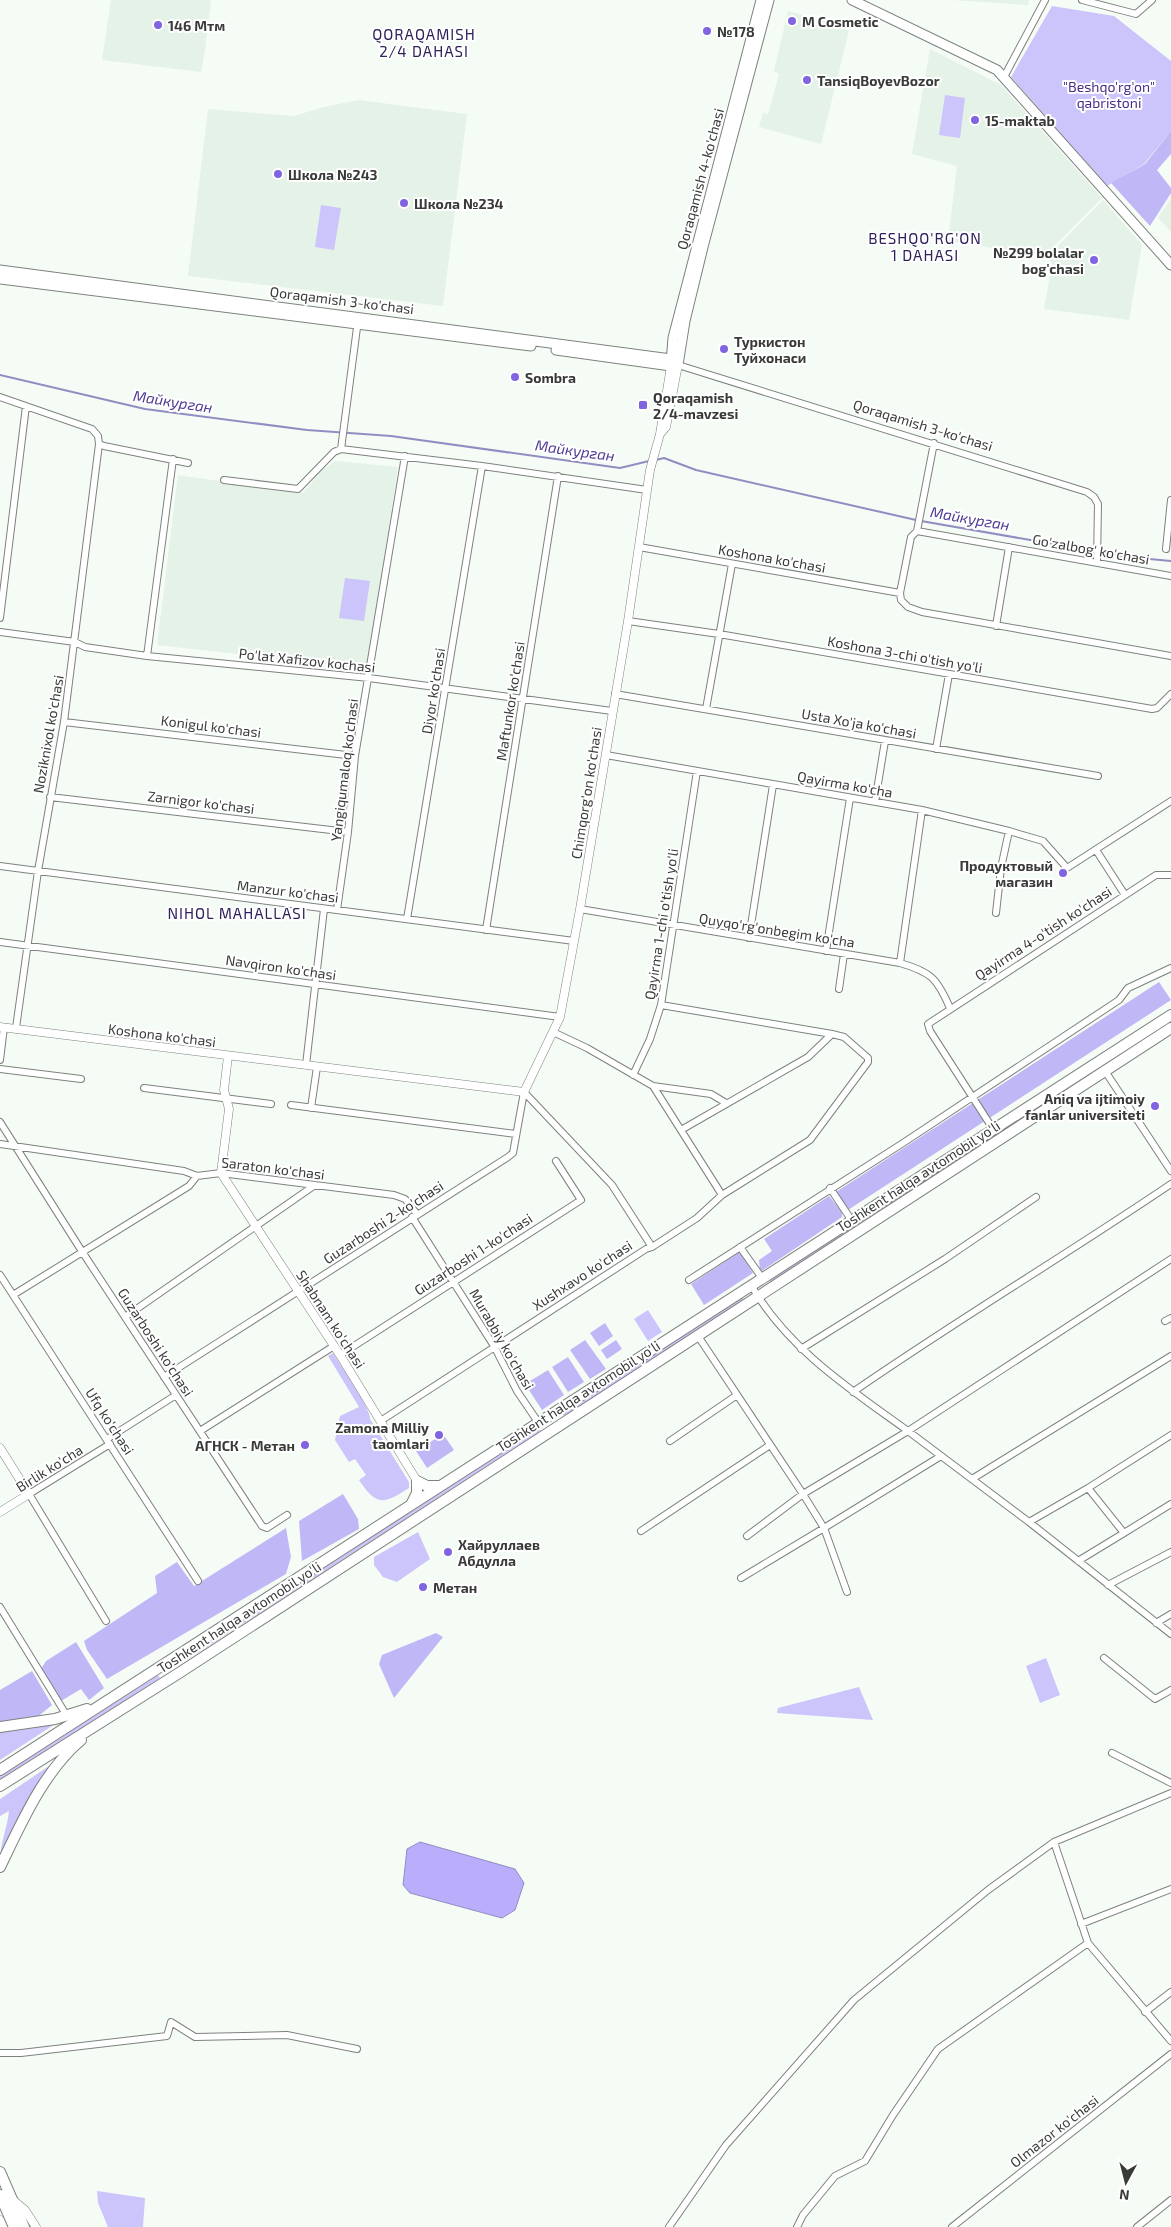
<svg xmlns="http://www.w3.org/2000/svg" width="1171" height="2227" viewBox="0 0 1171 2227" font-family="'Exo 2',sans-serif">
  <style>
    .built { fill: #e5f2e7 }
    .green { fill: #ccc5fb }
    .forest { fill: #c0b7f6 }
    .water { fill: #baaefc; stroke: #938cc2 }
    .lines { fill: none; stroke-linecap: round; stroke-linejoin: round }
    .stream { stroke: #938cc2; stroke-width: 2 }
    .minor-casing { stroke: #7d827d; stroke-width: 8 }
    .tertiary-casing { stroke: #7d827d; stroke-width: 9 }
    .secondary-casing { stroke: #7d827d; stroke-width: 11 }
    .primary-casing { stroke: #7d827d; stroke-width: 12 }
    .trunk-casing { stroke: #7d827d; stroke-width: 12 }
    .minor { stroke: #fff; stroke-width: 6 }
    .tertiary { stroke: #fff; stroke-width: 8 }
    .secondary { stroke: #fff; stroke-width: 9 }
    .primary { stroke: #fff; stroke-width: 10 }
    .trunk { stroke: #fff; stroke-width: 10 }
    .poi-dot { fill: #8164df; stroke: #fff; stroke-width: 2 }
    .labels { text-anchor: middle; dominant-baseline: central; stroke-width: 4; stroke-linejoin: round; paint-order: stroke }
    .poi-label { font-size: 14px; font-weight: bold; fill: #393b39; stroke: #fff; text-anchor: start }
    .park-label { font-size: 14px; fill: #472f87; stroke: #fff }
    .street-label { font-size: 14px; fill: #393b39; stroke: #fff }
    .neighbourhood-label { font-size: 15px; letter-spacing: 1px; fill: #30215b; stroke: #fff }
    .water-label { font-size: 15px; font-style: italic; fill: #4f3992; stroke: #fff }
  </style>
  <rect width="100%" height="100%" fill="#f5fcf6"/>
  <path class="built" d="M111 0H211L205 50 201 72 102 60Z
    M952 0H1029L1028 5Z
    M788 11 826 21 849 31 821 144 759 127 763 113 768 114 779 74 774 71Z
    M930 49 1001 85 1102 198 1044 256 948 241 957 166 912 154Z
    M358 100 467 114 443 306 188 276 208 109 294 116 324 107Z
    M1171 198V232L1158 218Z
    M1103 200 1142 245 1129 320 1044 309 1052 264 1047 257Z
    M336 461 398 467 367 669 157 645 178 475 303 493 322 470Z"/>
  <path class="green" d="M1052 6 1114 16 1171 61V131L1144 164 1107 186 1011 77Z
    M945 95 965 98 960 138 939 135Z
    M321 205 341 208 334 250 315 247Z
    M345 578 370 581 364 621 339 618Z
    M1171 1019V1024L771 1284 769 1280Z
    M742 1297 744 1301 564 1416 561 1413Z
    M648 1310 662 1332 648 1341 634 1319Z
    M333 1353C340 1365 371 1408 370 1419L409 1482V1488C384 1504 377 1507 359 1480L366 1475 355 1459 349 1462 335 1440 340 1416 359 1407 328 1356Z
    M539 1428 541 1431 187 1660 184 1657Z
    M418 1532 430 1559 397 1582 383 1577 374 1565V1557Z
    M1046 1658 1060 1695 1040 1703 1026 1666Z
    M158 1675 160 1678 0 1781V1776Z
    M859 1687 873 1720 777 1713 778 1708Z
    M58 1722 0 1760V1730Z
    M49 1766V1768L0 1862C0 1842 7 1830 9 1811L0 1816V1799Z
    M97 2191 145 2198 143 2227H108L98 2203Z"/>
  <path class="forest" d="M1171 131V154L1157 170 1171 188V193L1150 226 1111 183 1145 164Z
    M1159 982 1171 1000 848 1210 836 1192Z
    M829 1196 842 1212V1217L760 1272 759 1260 772 1251 764 1239Z
    M740 1252 753 1273 704 1305 691 1284Z
    M605 1323 613 1336 599 1346 590 1333Z
    M585 1340 606 1369 590 1379 570 1350Z
    M616 1340 622 1349 607 1359 601 1350Z
    M568 1357 584 1382 568 1392 552 1367Z
    M548 1370 564 1395 542 1410 525 1384Z
    M443 1434 454 1450 427 1468 416 1451Z
    M343 1494 358 1519 359 1529 302 1561 299 1521Z
    M286 1528 291 1557 286 1574 107 1679 87 1650 84 1641 157 1593 155 1576 177 1562 194 1586Z
    M436 1633 443 1637 394 1698 379 1664 382 1655Z
    M76 1642 104 1688 89 1700 81 1689 61 1701 41 1669 46 1661Z
    M32 1671 52 1705 35 1719 0 1722V1690Z"/>
  <path class="water" d="M420 1842 515 1869 524 1883 515 1910 502 1918 410 1893 403 1885 407 1849Z"/>
  <g class="lines">
    <path class="stream" d="M0 375 145 409 307 430 391 436 620 468 649 461
      M656 460 664 458 696 470 916 520
      M921 521 1128 557 1171 561"/>
    <g class="minor-casing">
      <path id="minor" d="M1082 0 1136 14 1152 0
        M1004 77 1045 0
        M678 365 1087 492 1094 497 1098 504 1097 562
        M0 397 92 429 98 436 99 444 104 446 188 463
        M934 443 917 531 911 537 900 593 901 600 908 607 922 612 1171 656
        M341 449 358 320
        M224 480 298 489 334 452 341 449 482 466 647 490
        M917 531 1171 576
        M639 547 900 593
        M1166 549 1171 500
        M0 618 26 406
        M628 621 719 634 1152 709 1157 708 1171 694
        M996 626 1009 547
        M0 632 75 642 85 647 147 656 369 678 612 711
        M147 656 173 459
        M615 694 1098 776
        M706 709 732 564
        M64 722 355 756
        M936 749 949 674
        M606 755 922 810 1009 831 1043 841 1067 868 1171 801
        M50 797 348 832
        M875 802 885 741
        M1096 850 1125 895
        M0 866 574 941
        M580 909 900 963C931 972 937 978 950 1008
        M337 910 348 832 355 756 405 456
        M996 913 1001 868 1009 831
        M407 919 482 466
        M486 930 558 476
        M749 938 773 785
        M0 942 560 1017
        M826 951 850 798
        M900 963 922 810
        M839 989 844 954
        M16 1028 38 871 64 722 99 444
        M553 1032 587 1048 653 1086 711 1094 726 1103
        M0 1060 4 1027
        M306 1065 324 909
        M0 1069 81 1079
        M1105 1071 1171 1171
        M633 1075 650 1039 661 1005 697 771
        M653 1086 722 1195
        M144 1088 271 1104
        M291 1105 516 1134
        M311 1108 317 1067
        M0 1122 83 1253 262 1526 267 1528 287 1515
        M993 1129 930 1031 928 1024 1156 875H1171
        M681 1130 808 1057 832 1034
        M0 1144 184 1171 197 1176 221 1173 394 1195 405 1199 417 1214
        M830 1188 852 1221
        M412 1217 494 1346 517 1391 538 1422
        M652 1247 697 1218 722 1195 810 1140 868 1062V1058L844 1037 832 1034 661 1005
        M740 1247 762 1278
        M0 1275 198 1581
        M689 1280 903 1143 1119 1000 1128 988 1171 968
        M751 1285C788 1349 850 1389 908 1431 948 1461 989 1492 1029 1522L1088 1488 1124 1533 1171 1504
        M13 1295 189 1186 197 1176
        M125 1317 315 1185
        M1165 1321 1171 1318
        M698 1336 803 1494 908 1431 1171 1259
        M801 1349 945 1259 1036 1197
        M340 1355 581 1200 556 1161
        M164 1377 508 1157 513 1153 524 1092
        M853 1392C957 1320 1066 1255 1171 1184
        M382 1420 646 1249 652 1247 612 1185 524 1092
        M200 1431 334 1346
        M107 1439 176 1395
        M670 1441 737 1395
        M972 1479 1171 1356
        M1088 1488 1171 1435
        M1029 1522 1171 1634
        M641 1531 770 1445
        M747 1536 803 1494 824 1528 941 1456
        M1078 1561 1124 1533
        M741 1578 824 1528 847 1592
        M1108 1585 1171 1552
        M0 1607 67 1716
        M106 1621 29 1494 110 1444
        M1156 1623 1171 1614
        M1104 1658 1155 1699 1171 1690
        M1112 1753 1171 1783
        M1054 1842 1088 1943 1171 2041
        M1081 1924 1171 1889
        M1145 2012 1171 1992
        M0 2053H21L167 2036 171 2022 195 2037 287 2035 357 2049
        M669 2227 726 2145 854 2000 988 1890 1054 1842 1171 1793
        M797 2227 803 2215 835 2176 865 2161 893 2115 938 2049 1088 1943
        M952 2227 1171 2054
        M1137 2227 1171 2200"/>
    </g>
    <g class="tertiary-casing">
      <path id="tertiary" d="M660 434 666 427 678 365
        M0 1027 524 1092 560 1017 580 909 628 621 650 470 660 434 671 366
        M228 1056 224 1090 229 1109 221 1173 340 1355 417 1481
        M0 1448 29 1494 0 1512
        M13 2200 25 2210 36 2227
        M0 2220 3 2227"/>
    </g>
    <g class="secondary-casing">
      <path id="secondary" d="M852 0 997 70 1171 265
        M0 270 671 359 678 365
        M0 279 531 346
        M556 350 671 366 678 365
        M671 363 673 338 761 0
        M678 365 685 321 704 243 769 0"/>
    </g>
    <g class="primary-casing">
      <path id="primary" d="M0 2172 24 2227
        M0 2195 14 2227"/>
    </g>
    <g class="trunk-casing">
      <path id="trunk" d="M412 1503 417 1493V1481L427 1486H439
        M0 1727 55 1719 87 1709
        M0 1770 1171 1015
        M0 1786 179 1673 1171 1028
        M0 1867C21 1824 43 1772 81 1740"/>
    </g>
    <use href="#minor" class="minor"/>
    <use href="#tertiary" class="tertiary"/>
    <use href="#secondary" class="secondary"/>
    <use href="#primary" class="primary"/>
    <use href="#trunk" class="trunk"/>
  </g>
  <g class="poi-dot">
    <circle cx="792" cy="21" r="5"/>
    <circle cx="158" cy="25" r="5"/>
    <circle cx="707" cy="31" r="5"/>
    <circle cx="807" cy="80" r="5"/>
    <circle cx="975" cy="120" r="5"/>
    <circle cx="278" cy="174" r="5"/>
    <circle cx="404" cy="203" r="5"/>
    <circle cx="1094" cy="260" r="5"/>
    <circle cx="724" cy="349" r="5"/>
    <circle cx="515" cy="377" r="5"/>
    <rect x="638" y="400" width="10" height="10" rx="2.5"/>
    <circle cx="1063" cy="873" r="5"/>
    <circle cx="1155" cy="1106" r="5"/>
    <circle cx="439" cy="1435" r="5"/>
    <circle cx="305" cy="1445" r="5"/>
    <circle cx="448" cy="1552" r="5"/>
    <circle cx="423" cy="1587" r="5"/>
  </g>
  <g class="labels">
    <g class="poi-label">
      <text x="802" y="21">M Cosmetic</text>
      <text x="168" y="25">146 Мтм</text>
      <text x="717" y="31">№178</text>
      <text x="817" y="80">TansiqBoyevBozor</text>
      <text x="985" y="120">15-maktab</text>
      <text x="288" y="174">Школа №243</text>
      <text x="414" y="203">Школа №234</text>
      <text x="1084" y="252" text-anchor="end">№299 bolalar<tspan x="1084" dy="16">bog'chasi</tspan></text>
      <text x="734" y="341">Туркистон<tspan x="734" dy="16">Туйхонаси</tspan></text>
      <text x="525" y="377">Sombra</text>
      <text x="653" y="397">Qoraqamish<tspan x="653" dy="16">2/4-mavzesi</tspan></text>
      <text x="1053" y="865" text-anchor="end">Продуктовый<tspan x="1053" dy="16">магазин</tspan></text>
      <text x="1145" y="1098" text-anchor="end">Aniq va ijtimoiy<tspan x="1145" dy="16">fanlar universiteti</tspan></text>
      <text x="429" y="1427" text-anchor="end">Zamona Milliy<tspan x="429" dy="16">taomlari</tspan></text>
      <text x="295" y="1445" text-anchor="end">АГНСК - Метан</text>
      <text x="458" y="1544">Хайруллаев<tspan x="458" dy="16">Абдулла</tspan></text>
      <text x="433" y="1587">Метан</text>
    </g>
    <g class="park-label">
      <text x="1109" y="86">"Beshqo'rg'on"<tspan x="1109" dy="16">qabristoni</tspan></text>
    </g>
    <g class="street-label">
      <text transform="translate(700 179) rotate(-75)">Qoraqamish 4-ko'chasi</text>
      <text transform="translate(342 300) rotate(7)">Qoraqamish 3-ko'chasi</text>
      <text transform="translate(923 425) rotate(17)">Qoraqamish 3-ko'chasi</text>
      <text transform="translate(1091 549) rotate(10)">Go'zalbog' ko'chasi</text>
      <text transform="translate(772 558) rotate(10)">Koshona ko'chasi</text>
      <text transform="translate(905 654) rotate(10)">Koshona 3-chi o'tish yo'li</text>
      <text transform="translate(307 660) rotate(6)">Po'lat Xafizov kochasi</text>
      <text transform="translate(433 691) rotate(-81)">Diyor ko'chasi</text>
      <text transform="translate(510 701) rotate(-81)">Maftunkor ko'chasi</text>
      <text transform="translate(859 723) rotate(10)">Usta Xo'ja ko'chasi</text>
      <text transform="translate(211 726) rotate(7)">Konigul ko'chasi</text>
      <text transform="translate(48 734) rotate(-80)">Noziknixol ko'chasi</text>
      <text transform="translate(344 770) rotate(-83)">Yangiqumaloq ko'chasi</text>
      <text transform="translate(845 784) rotate(10)">Qayirma ko'cha</text>
      <text transform="translate(586 793) rotate(-81)">Chimqorg'on ko'chasi</text>
      <text transform="translate(201 802) rotate(7)">Zarnigor ko'chasi</text>
      <text transform="translate(288 891) rotate(7)">Manzur ko'chasi</text>
      <text transform="translate(661 924) rotate(-81)">Qayirma 1-chi o'tish yo'li</text>
      <text transform="translate(777 930) rotate(9)">Quyqo'rg'onbegim ko'cha</text>
      <text transform="translate(1043 933) rotate(-33)">Qayirma 4-o'tish ko'chasi</text>
      <text transform="translate(281 967) rotate(8)">Navqiron ko'chasi</text>
      <text transform="translate(162 1035) rotate(7)">Koshona ko'chasi</text>
      <text transform="translate(273 1168) rotate(7)">Saraton ko'chasi</text>
      <text transform="translate(918 1176) rotate(-33)">Toshkent halqa avtomobil yo'li</text>
      <text transform="translate(383 1222) rotate(-33)">Guzarboshi 2-ko'chasi</text>
      <text transform="translate(473 1254) rotate(-33)">Guzarboshi 1-ko'chasi</text>
      <text transform="translate(582 1275) rotate(-33)">Xushxavo ko'chasi</text>
      <text transform="translate(331 1319) rotate(57)">Shabnam ko'chasi</text>
      <text transform="translate(502 1339) rotate(60)">Murabbiy ko'chasi</text>
      <text transform="translate(156 1342) rotate(57)">Guzarboshi ko'chasi</text>
      <text transform="translate(578 1396) rotate(-33)">Toshkent halqa avtomobil yo'li</text>
      <text transform="translate(110 1421) rotate(57)">Ufq ko'chasi</text>
      <text transform="translate(49 1468) rotate(-32)">Birlik ko'cha</text>
      <text transform="translate(239 1617) rotate(-33)">Toshkent halqa avtomobil yo'li</text>
      <text transform="translate(1054 2131) rotate(-38)">Olmazor ko'chasi</text>
    </g>
    <g class="neighbourhood-label">
      <text x="424" y="34">QORAQAMISH<tspan x="424" dy="17">2/4 DAHASI</tspan></text>
      <text x="925" y="238">BESHQO'RG'ON<tspan x="925" dy="17">1 DAHASI</tspan></text>
      <text x="237" y="913">NIHOL MAHALLASI</text>
    </g>
    <g class="water-label">
      <text transform="translate(173 401) rotate(9)">Майкурган</text>
      <text transform="translate(575 450) rotate(8)">Майкурган</text>
      <text transform="translate(970 518) rotate(10)">Майкурган</text>
    </g>
  </g>
  <g transform="translate(1126 2182) rotate(187)" stroke="#ffffff" stroke-width="4" paint-order="stroke">
  <path d="M0-4L9 19L0 12L-9 19Z" fill="#393b39"/>
  <text y="-8" font-size="14" font-weight="bold" text-anchor="middle" fill="#393b39">N</text>
  </g>
</svg>
